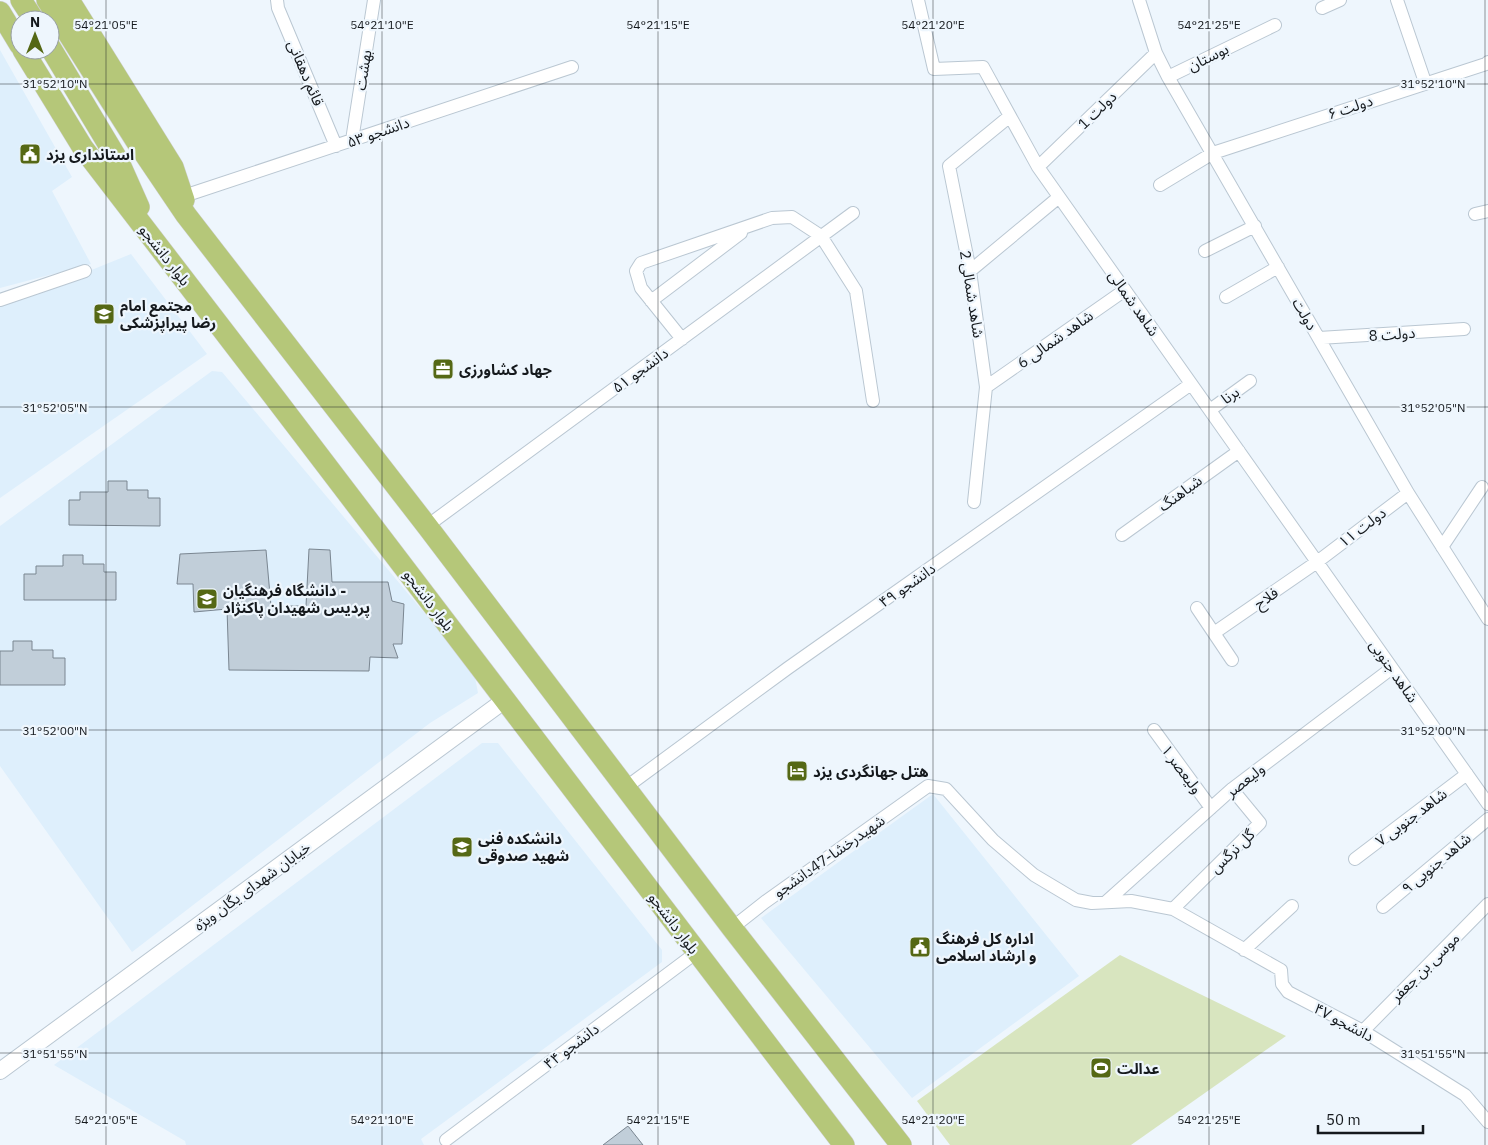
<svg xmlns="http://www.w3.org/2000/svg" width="1488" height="1145" viewBox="0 0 1488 1145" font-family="'IBM Plex Sans','Noto Sans Arabic',sans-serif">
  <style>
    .built { fill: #deeffc }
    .green { fill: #d8e5bf }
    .building { fill: #c1ced9; stroke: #7a8691 }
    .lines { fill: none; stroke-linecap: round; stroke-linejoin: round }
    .minor-casing { stroke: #bac7d2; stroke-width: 14 }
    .tertiary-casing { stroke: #bac7d2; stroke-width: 18 }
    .primary-casing { stroke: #d0d1d2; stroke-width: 22 }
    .minor { stroke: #fff; stroke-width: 12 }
    .tertiary { stroke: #fff; stroke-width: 16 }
    .primary { stroke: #b5c779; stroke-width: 21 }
    .ticks { fill: none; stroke: #15191d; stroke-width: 1; stroke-opacity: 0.45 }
    .labels { text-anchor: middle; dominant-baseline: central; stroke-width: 4.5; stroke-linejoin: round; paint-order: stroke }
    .street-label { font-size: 15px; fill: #15191d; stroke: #eef6fd }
    .poi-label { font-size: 15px; font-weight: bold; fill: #15191d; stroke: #eef6fd; text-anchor: start }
    .ticks-label { font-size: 12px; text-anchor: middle; fill: #15191d; stroke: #eef6fd; stroke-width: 4.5; stroke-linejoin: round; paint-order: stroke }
  </style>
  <rect width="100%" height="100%" fill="#eef6fd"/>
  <path class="built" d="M0 50 72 177 52 191 91 264 0 288Z
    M131 254 207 354 0 498V307Z
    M212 371 222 372 474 672 478 693 430 723 132 952 0 766V526Z
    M482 743H498L662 950V962L421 1139 424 1145H186L185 1141 54 1065Z
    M933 794 1079 976 912 1098 761 918Z"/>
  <path class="green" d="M1120 955 1286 1036 1131 1145H950L917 1101Z"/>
  <path class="building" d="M108 481H127V490H148V498H160V526L69 525V500H80V492H108Z
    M309 549 330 550 332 582H388L392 601 404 604 402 644H393L398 658 370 657 369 671 229 670 227 609 194 612 193 584H177L180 554 266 550 271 606H306Z
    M63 555H83V564H104V572H116V600H24V574H36V566H63Z
    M13 641H32V650H53V658H65V685H0V651H13Z
    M628 1126 643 1145H603Z"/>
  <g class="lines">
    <g class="minor-casing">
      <path id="minor" d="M277 0 278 8 336 146
        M918 0 934 69 983 67 1038 167 1488 804
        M1139 0 1156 53 1168 77 1408 493 1488 619
        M1397 0 1425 82
        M1322 8 1340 0
        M1168 77 1275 25
        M352 140 374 0
        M1038 167 1156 53
        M1160 185 1213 153 1486 64 1488 62
        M184 196 572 67
        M1475 214 1488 211
        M1205 251 1255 226
        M970 271 1059 197
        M1226 297 1278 267
        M0 300 85 271
        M651 301 741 233
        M1319 338 1464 329
        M682 339 641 288 636 271 641 263 772 218 792 217 821 236 856 291 873 401
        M986 387 1125 290
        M1210 410 1250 381
        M974 502 986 387 970 271 949 166 1010 116
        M427 526 853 213
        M1122 535 1239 451
        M1442 547 1482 487
        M1197 608 1232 660
        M1214 633 1317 562 1408 493
        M1154 730 1211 808
        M625 788 788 668 1191 384
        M1355 859 1467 774
        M1106 902 1232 789 1392 668
        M1383 907 1488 819
        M1173 909 1260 823 1232 789
        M732 928 765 902 928 786 946 789 993 840 1034 875 1076 900 1092 903 1131 901 1173 909 1281 970 1282 984 1288 992 1363 1031 1465 1095 1488 1122
        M1244 950 1292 906
        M1363 1031 1488 904
        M446 1140 697 952"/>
    </g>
    <g class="tertiary-casing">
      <path id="tertiary" d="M0 1071 505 700"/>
    </g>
    <g class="primary-casing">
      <path id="primary" d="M21 0 34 20
        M47 0 138 144 186 215 427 526 732 928 901 1145
        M69 0 173 167 184 200
        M0 12 20 45
        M50 47 119 162 139 207
        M23 50 83 148 275 398 844 1145"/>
    </g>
    <use href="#minor" class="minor"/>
    <use href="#tertiary" class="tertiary"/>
    <use href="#primary" class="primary"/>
  </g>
  <path class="ticks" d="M106 0V1145M382 0V1145M658 0V1145M933 0V1145M1209 0V1145M1485 0V1145M0 84H1488M0 407H1488M0 730H1488M0 1053H1488"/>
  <defs>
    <g id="civic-square" transform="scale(1.125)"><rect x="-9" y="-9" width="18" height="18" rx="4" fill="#556815" stroke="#eef6fd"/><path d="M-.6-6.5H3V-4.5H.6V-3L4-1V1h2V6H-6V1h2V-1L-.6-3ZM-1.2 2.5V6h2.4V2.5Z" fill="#fff"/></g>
    <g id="university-square" transform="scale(1.125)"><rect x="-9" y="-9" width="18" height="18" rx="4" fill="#556815" stroke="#eef6fd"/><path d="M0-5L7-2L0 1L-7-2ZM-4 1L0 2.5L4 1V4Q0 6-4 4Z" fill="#fff"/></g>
    <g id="office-square" transform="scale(1.125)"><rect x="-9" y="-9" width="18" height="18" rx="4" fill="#556815" stroke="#eef6fd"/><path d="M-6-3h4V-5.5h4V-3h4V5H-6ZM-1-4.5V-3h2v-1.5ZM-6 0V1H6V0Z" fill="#fff"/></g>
    <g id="hotel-square" transform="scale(1.125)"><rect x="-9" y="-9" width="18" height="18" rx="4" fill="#556815" stroke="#eef6fd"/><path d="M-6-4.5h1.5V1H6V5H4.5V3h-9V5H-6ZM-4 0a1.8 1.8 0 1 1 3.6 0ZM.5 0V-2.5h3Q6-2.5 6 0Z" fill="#fff"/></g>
    <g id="stadium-square" transform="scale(1.125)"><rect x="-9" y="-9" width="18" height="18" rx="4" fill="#556815" stroke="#eef6fd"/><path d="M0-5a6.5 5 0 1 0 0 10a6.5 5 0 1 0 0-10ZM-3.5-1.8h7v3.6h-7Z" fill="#fff"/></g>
  </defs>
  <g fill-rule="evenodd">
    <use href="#civic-square" x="30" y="154"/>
    <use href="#university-square" x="104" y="314"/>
    <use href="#office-square" x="443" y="369"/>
    <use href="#university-square" x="207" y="599"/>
    <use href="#hotel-square" x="797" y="771"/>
    <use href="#university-square" x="462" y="847"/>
    <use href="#civic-square" x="920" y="947"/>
    <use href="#stadium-square" x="1101" y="1068"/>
  </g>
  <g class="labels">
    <g class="street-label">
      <text transform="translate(1208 57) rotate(-26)">بوستان</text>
      <text transform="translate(363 70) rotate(-81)">بهشت</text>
      <text transform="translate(306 73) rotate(67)">قائم دهقانی</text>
      <text transform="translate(1350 107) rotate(-18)">دولت ۶</text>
      <text transform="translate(1097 110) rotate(-44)">دولت 1</text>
      <text transform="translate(378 132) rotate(-19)">دانشجو ۵۳</text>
      <text transform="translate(165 255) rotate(52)">بلوار دانشجو</text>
      <text transform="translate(972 294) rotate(81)">شاهد شمالی 2</text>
      <text transform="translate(1134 303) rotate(55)">شاهد شمالی</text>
      <text transform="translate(1305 314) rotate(60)">دولت</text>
      <text transform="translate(1392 334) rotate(-4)">دولت 8</text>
      <text transform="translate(1055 339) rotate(-35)">شاهد شمالی 6</text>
      <text transform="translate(640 370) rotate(-36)">دانشجو ۵۱</text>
      <text transform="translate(1230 395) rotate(-35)">برنا</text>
      <text transform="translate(1180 493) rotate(-36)">شباهنگ</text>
      <text transform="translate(1362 527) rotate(-37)">دولت ۱۱</text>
      <text transform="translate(907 585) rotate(-35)">دانشجو ۴۹</text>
      <text transform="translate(1266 598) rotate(-35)">فلاح</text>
      <text transform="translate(429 600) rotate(53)">بلوار دانشجو</text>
      <text transform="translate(1394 671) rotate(55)">شاهد جنوبی</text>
      <text transform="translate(1182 769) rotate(53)">ولیعصر ۱</text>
      <text transform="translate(1245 780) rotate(-38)">ولیعصر</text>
      <text transform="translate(1411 817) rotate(-37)">شاهد جنوبی ۷</text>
      <text transform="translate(1232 851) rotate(-44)">گل نرگس</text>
      <text transform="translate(829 856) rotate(-35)">شهیدرخشا-47دانشجو</text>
      <text transform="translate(1436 863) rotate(-40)">شاهد جنوبی ۹</text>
      <text transform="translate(252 886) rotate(-36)">خیابان شهدای یگان ویژه</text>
      <text transform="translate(674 923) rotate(53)">بلوار دانشجو</text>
      <text transform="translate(1425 967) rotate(-45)">موسی بن جعفر</text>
      <text transform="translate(1344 1022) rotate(28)">دانشجو ۴۷</text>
      <text transform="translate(571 1046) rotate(-37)">دانشجو ۴۴</text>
    </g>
    <g class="poi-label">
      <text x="46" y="154">استانداری یزد</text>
      <text x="120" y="305">مجتمع امام<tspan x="120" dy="17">رضا پیراپزشکی</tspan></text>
      <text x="459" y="369">جهاد کشاورزی</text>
      <text x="223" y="590">دانشگاه فرهنگیان -<tspan x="223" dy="17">پردیس شهیدان پاکنژاد</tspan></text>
      <text x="813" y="771">هتل جهانگردی یزد</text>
      <text x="478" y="838">دانشکده فنی<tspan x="478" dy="17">شهید صدوقی</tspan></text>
      <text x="936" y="938">اداره کل فرهنگ<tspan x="936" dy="17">و ارشاد اسلامی</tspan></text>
      <text x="1117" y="1068">عدالت</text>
    </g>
  </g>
  <g class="ticks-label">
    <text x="106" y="29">54°21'05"E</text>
    <text x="382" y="29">54°21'10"E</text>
    <text x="658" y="29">54°21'15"E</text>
    <text x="933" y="29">54°21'20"E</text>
    <text x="1209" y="29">54°21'25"E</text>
    <text x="55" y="88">31°52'10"N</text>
    <text x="1433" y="88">31°52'10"N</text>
    <text x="55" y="412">31°52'05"N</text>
    <text x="1433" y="412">31°52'05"N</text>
    <text x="55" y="735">31°52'00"N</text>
    <text x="1433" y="735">31°52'00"N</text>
    <text x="55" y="1058">31°51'55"N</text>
    <text x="1433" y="1058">31°51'55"N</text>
    <text x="106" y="1124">54°21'05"E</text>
    <text x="382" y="1124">54°21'10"E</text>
    <text x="658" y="1124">54°21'15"E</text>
    <text x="933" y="1124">54°21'20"E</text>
    <text x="1209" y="1124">54°21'25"E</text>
  </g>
  <g transform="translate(35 35)"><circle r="24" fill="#eef6fd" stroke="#979ea3"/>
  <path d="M0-4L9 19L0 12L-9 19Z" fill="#556815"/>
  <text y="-8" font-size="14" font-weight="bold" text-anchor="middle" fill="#15191d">N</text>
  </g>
  <path d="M1318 1125v8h105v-8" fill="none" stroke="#15191d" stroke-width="2.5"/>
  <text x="1326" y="1125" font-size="15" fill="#15191d" stroke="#eef6fd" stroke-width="4" paint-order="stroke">50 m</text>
</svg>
